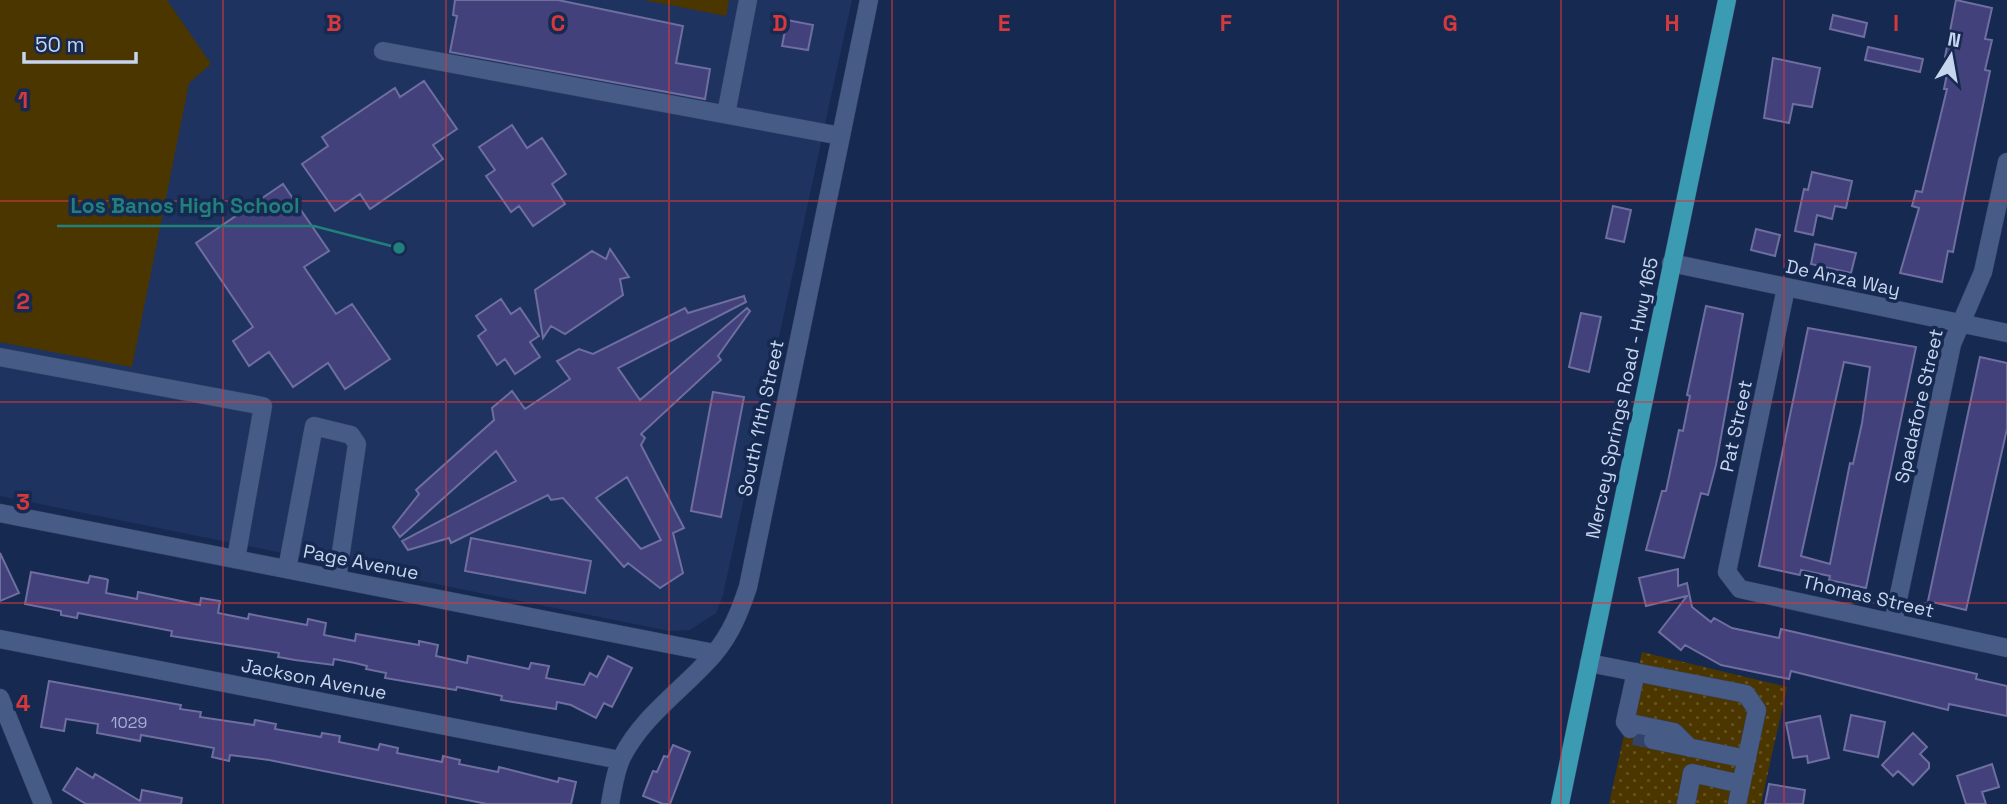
<svg xmlns="http://www.w3.org/2000/svg" width="2007" height="804" viewBox="0 0 2007 804" font-family="'Space Grotesk',sans-serif">
  <style>
    .built { fill: #1e3360 }
    .grass { fill: url(#grass-dots) }
    .pitch { fill: #4c3600 }
    .building { fill: #43417c; stroke: #6e6e9f; stroke-width: 2; fill-rule: evenodd }
    .lines { fill: none; stroke-linecap: round; stroke-linejoin: round }
    .minor-tunnel { stroke: #314368; stroke-width: 18; stroke-dasharray: 18 9; stroke-linecap: butt }
    .minor-casing { stroke: #364364; stroke-width: 19 }
    .major-casing { stroke: #364364; stroke-width: 19 }
    .minor { stroke: #465c87; stroke-width: 18 }
    .major { stroke: #3b9bb3; stroke-width: 18 }
    .grid { fill: none; stroke: #d4393c; stroke-width: 2; stroke-opacity: 0.55 }
    .labels { text-anchor: middle; dominant-baseline: central; stroke-width: 7; stroke-linejoin: round; paint-order: stroke }
    .number-label { font-size: 16px; fill: #a6b0d2 }
    .street-label { font-size: 19px; fill: #c7d5ee; stroke: #162950 }
    .grid-label { font-size: 23px; text-anchor: middle; font-weight: bold; fill: #d4393c; stroke: #162950; stroke-width: 7; stroke-linejoin: round; paint-order: stroke }
    .leader { fill: none; stroke: #21807b; stroke-width: 2.5 }
    .callout-dot { fill: #21807b; stroke: #162950; stroke-width: 2.5 }
    .callout-label { font-size: 21px; text-anchor: middle; font-weight: bold; fill: #21807b; stroke: #162950; stroke-width: 7; stroke-linejoin: round; paint-order: stroke }
  </style>
  <defs>
    <pattern id="grass-dots" width="8" height="8" patternUnits="userSpaceOnUse" patternTransform="scale(1.75)"><rect width="8" height="8" fill="#4c3600"/><path d="M2 2h.1M6 6h.1" fill="none" stroke="#645226" stroke-width="1.8" stroke-linecap="round"/></pattern>
  </defs>
  <rect width="100%" height="100%" fill="#162950"/>
  <path class="built" d="M0 0H852L723 595 716 613 690 630 669 631 0 496Z"/>
  <path class="grass" d="M1642 652 1787 687 1761 804H1609Z"/>
  <path class="pitch" d="M0 0H167L211 64 189 83 132 367 0 342Z
    M644 0H729L726 16Z"/>
  <path class="building" d="M455 0H558L683 26 676 63 710 69 705 99 450 52 457 16 453 15Z
    M1956 0 1992 8 1985 39 1992 40 1985 70 1990 71 1958 227 1953 252 1948 251 1942 282 1900 273 1919 208 1912 206 1916 191 1922 192 1947 89H1944L1950 58 1945 57Z
    M1833 15 1867 23 1864 37 1830 29Z
    M787 20 813 25 808 50 782 46Z
    M1868 47 1923 59 1920 72 1865 60Z
    M1773 58 1820 68 1812 107 1793 104 1789 123 1764 118Z
    M424 81 457 129 433 145 443 159 370 209 360 194 335 211 302 164 328 146 322 137 395 88 400 97Z
    M512 125 527 148 542 138 566 174 552 184 565 204 533 226 519 206 511 212 486 176 495 170 479 147Z
    M1812 172 1852 181 1846 208 1835 206 1832 219 1817 215 1813 235 1795 231 1804 189 1808 190Z
    M283 184 329 251 304 267 336 314 352 304 390 359 345 389 328 363 293 387 269 352 249 366 233 341 253 327 196 243Z
    M1613 206 1631 210 1624 242 1606 238Z
    M1756 229 1780 235 1775 256 1751 250Z
    M1815 244 1856 253 1851 273 1811 264Z
    M610 249 629 277 620 279 623 295 565 334 551 326 543 338 535 290 592 251 606 259Z
    M744 296 746 302 618 368 640 400 747 308 750 311 718 356 721 360 641 434 645 438 641 445 684 528 673 533 683 573 660 588 628 563 624 567 563 498 551 500 548 495 451 543 449 538 408 550 402 541 516 481 496 451 400 537 393 527 419 494 416 490 494 420 492 408 512 391 525 409 570 379 557 361 579 349 593 354 685 308 688 313ZM627 477 661 540 641 549 596 498Z
    M501 299 511 314 520 308 539 336 530 342 540 357 515 374 505 359 497 365 478 336 486 330 476 316Z
    M1706 306 1743 314 1716 465 1708 495 1701 493 1684 558 1646 550 1662 491H1666L1679 430 1683 431 1690 396 1687 395Z
    M1581 313 1601 317 1589 372 1569 367Z
    M1808 328 1916 347 1866 588 1829 580 1830 576 1801 570 1800 575 1759 566ZM1844 362 1870 367 1862 423 1853 464 1850 463 1830 564 1801 556Z
    M1980 357 2007 363V429L1966 610 1928 601Z
    M713 392 744 397 721 517 691 511Z
    M471 538 591 561 585 593 465 571Z
    M0 553 19 593 0 601Z
    M1678 569V586L1687 583 1692 607 1711 622 1714 618 1732 628 1779 638 1781 629 1977 674 1976 679 2007 686V716L1949 704 1948 710 1791 671 1789 679 1721 665 1685 645 1681 650 1659 632 1687 596 1646 606 1639 578Z
    M31 572 88 583 90 576 106 579 108 580 106 593 137 599 138 592 200 605 201 598 220 601 218 613 248 619 249 614 307 625 308 619 326 623 324 635 355 641 356 634 419 645V641L438 645 436 656 467 663 468 656 529 669 531 663 549 666 546 678 584 685 590 673 597 677 608 656 632 668 612 707 604 703 596 718 571 705 557 702 556 709 501 700 502 696 457 687 456 690 385 678 386 673 366 669 367 666 355 663 334 659 333 665 295 660 278 657 279 653 171 636 172 631 78 613 77 618 61 615V611L25 604Z
    M49 681 181 705 180 709 201 712 200 717 254 725 255 720 276 724 275 729 321 737 322 733 340 736 339 742 378 750 380 744 398 748 397 753 442 762 443 756 460 760 459 764 498 772 499 767 558 782 559 778 576 782 571 804H487L269 760 230 755 229 761 212 757 214 748 141 735 140 741 97 733 98 724 66 719 64 731 41 727Z
    M1851 715 1885 722 1878 757 1844 750Z
    M1820 716 1829 758 1808 763 1807 756 1793 758 1786 723Z
    M1913 733 1927 747 1920 754 1929 763V768L1913 785 1898 771 1893 776 1882 765Z
    M673 745 690 752 670 804H663L643 796 653 771 657 772 664 756 668 757Z
    M1992 764 1999 787 1982 792 1986 804H1966L1957 776Z
    M77 768 93 778 95 774 140 801 142 790 182 798 181 804H86L63 790Z
    M1769 784 1805 790 1803 804H1765Z"/>
  <g class="lines">
    <path class="minor-tunnel" d="M1634 736 1653 740"/>
    <g class="minor-casing">
      <path id="minor" d="M383 51 841 136
        M726 114 748 0
        M1671 263 2007 333
        M1786 288 1727 572 1740 589 2007 648
        M0 357 263 406 236 559
        M0 513 714 653
        M287 569 314 426 351 435 357 444 337 579
        M1893 623 1952 344 1983 272 2007 162
        M0 639 620 760
        M1589 663 1746 694 1757 710 1737 804
        M0 698 43 804
        M1625 722 1674 732 1690 748
        M1630 729 1625 722 1636 672
        M1653 740 1747 759
        M610 804C613 789 615 771 622 757 643 715 684 689 714 654 731 634 740 611 748 587L869 0
        M1686 804 1692 773 1741 784"/>
    </g>
    <g class="major-casing">
      <path id="major" d="M1560 804 1727 0"/>
    </g>
    <use href="#minor" class="minor"/>
    <use href="#major" class="major"/>
  </g>
  <path class="grid" d="M223 0V804M446 0V804M669 0V804M892 0V804M1115 0V804M1338 0V804M1561 0V804M1784 0V804M0 201H2007M0 402H2007M0 603H2007"/>
  <g class="labels">
    <g class="number-label">
      <text x="129" y="722">1029</text>
    </g>
    <g class="street-label">
      <text transform="translate(1843 278) rotate(12)">De Anza Way</text>
      <text transform="translate(1622 398) rotate(-78)">Mercey Springs Road - Hwy 165</text>
      <text transform="translate(1919 406) rotate(-77)">Spadafore Street</text>
      <text transform="translate(761 418) rotate(-78)">South 11th Street</text>
      <text transform="translate(1736 426) rotate(-78)">Pat Street</text>
      <text transform="translate(361 562) rotate(11)">Page Avenue</text>
      <text transform="translate(1868 596) rotate(13)">Thomas Street</text>
      <text transform="translate(314 679) rotate(11)">Jackson Avenue</text>
    </g>
  </g>
  <g class="grid-label">
    <text x="334" y="31">B</text>
    <text x="558" y="31">C</text>
    <text x="780" y="31">D</text>
    <text x="1004" y="31">E</text>
    <text x="1226" y="31">F</text>
    <text x="1450" y="31">G</text>
    <text x="1672" y="31">H</text>
    <text x="1896" y="31">I</text>
    <text x="23" y="108">1</text>
    <text x="23" y="309">2</text>
    <text x="23" y="510">3</text>
    <text x="23" y="711">4</text>
  </g>
  <path class="leader" d="M399 248L314 226H57"/>
  <circle class="callout-dot" cx="399" cy="248" r="7"/>
  <g class="callout-label">
    <text x="185" y="213">Los Banos High School</text>
  </g>
  <g transform="translate(1951 56) rotate(11)" stroke="#162950" stroke-width="5" paint-order="stroke">
  <path d="M0-5L12 26L0 18L-12 26Z" fill="#c7d5ee"/>
  <text y="-10" font-size="19" font-weight="bold" text-anchor="middle" fill="#c7d5ee">N</text>
  </g>
  <path d="M24 52v10h112v-10" fill="none" stroke="#c7d5ee" stroke-width="3.5"/>
  <text x="35" y="52" font-size="21" fill="#c7d5ee" stroke="#162950" stroke-width="5" paint-order="stroke">50 m</text>
</svg>
